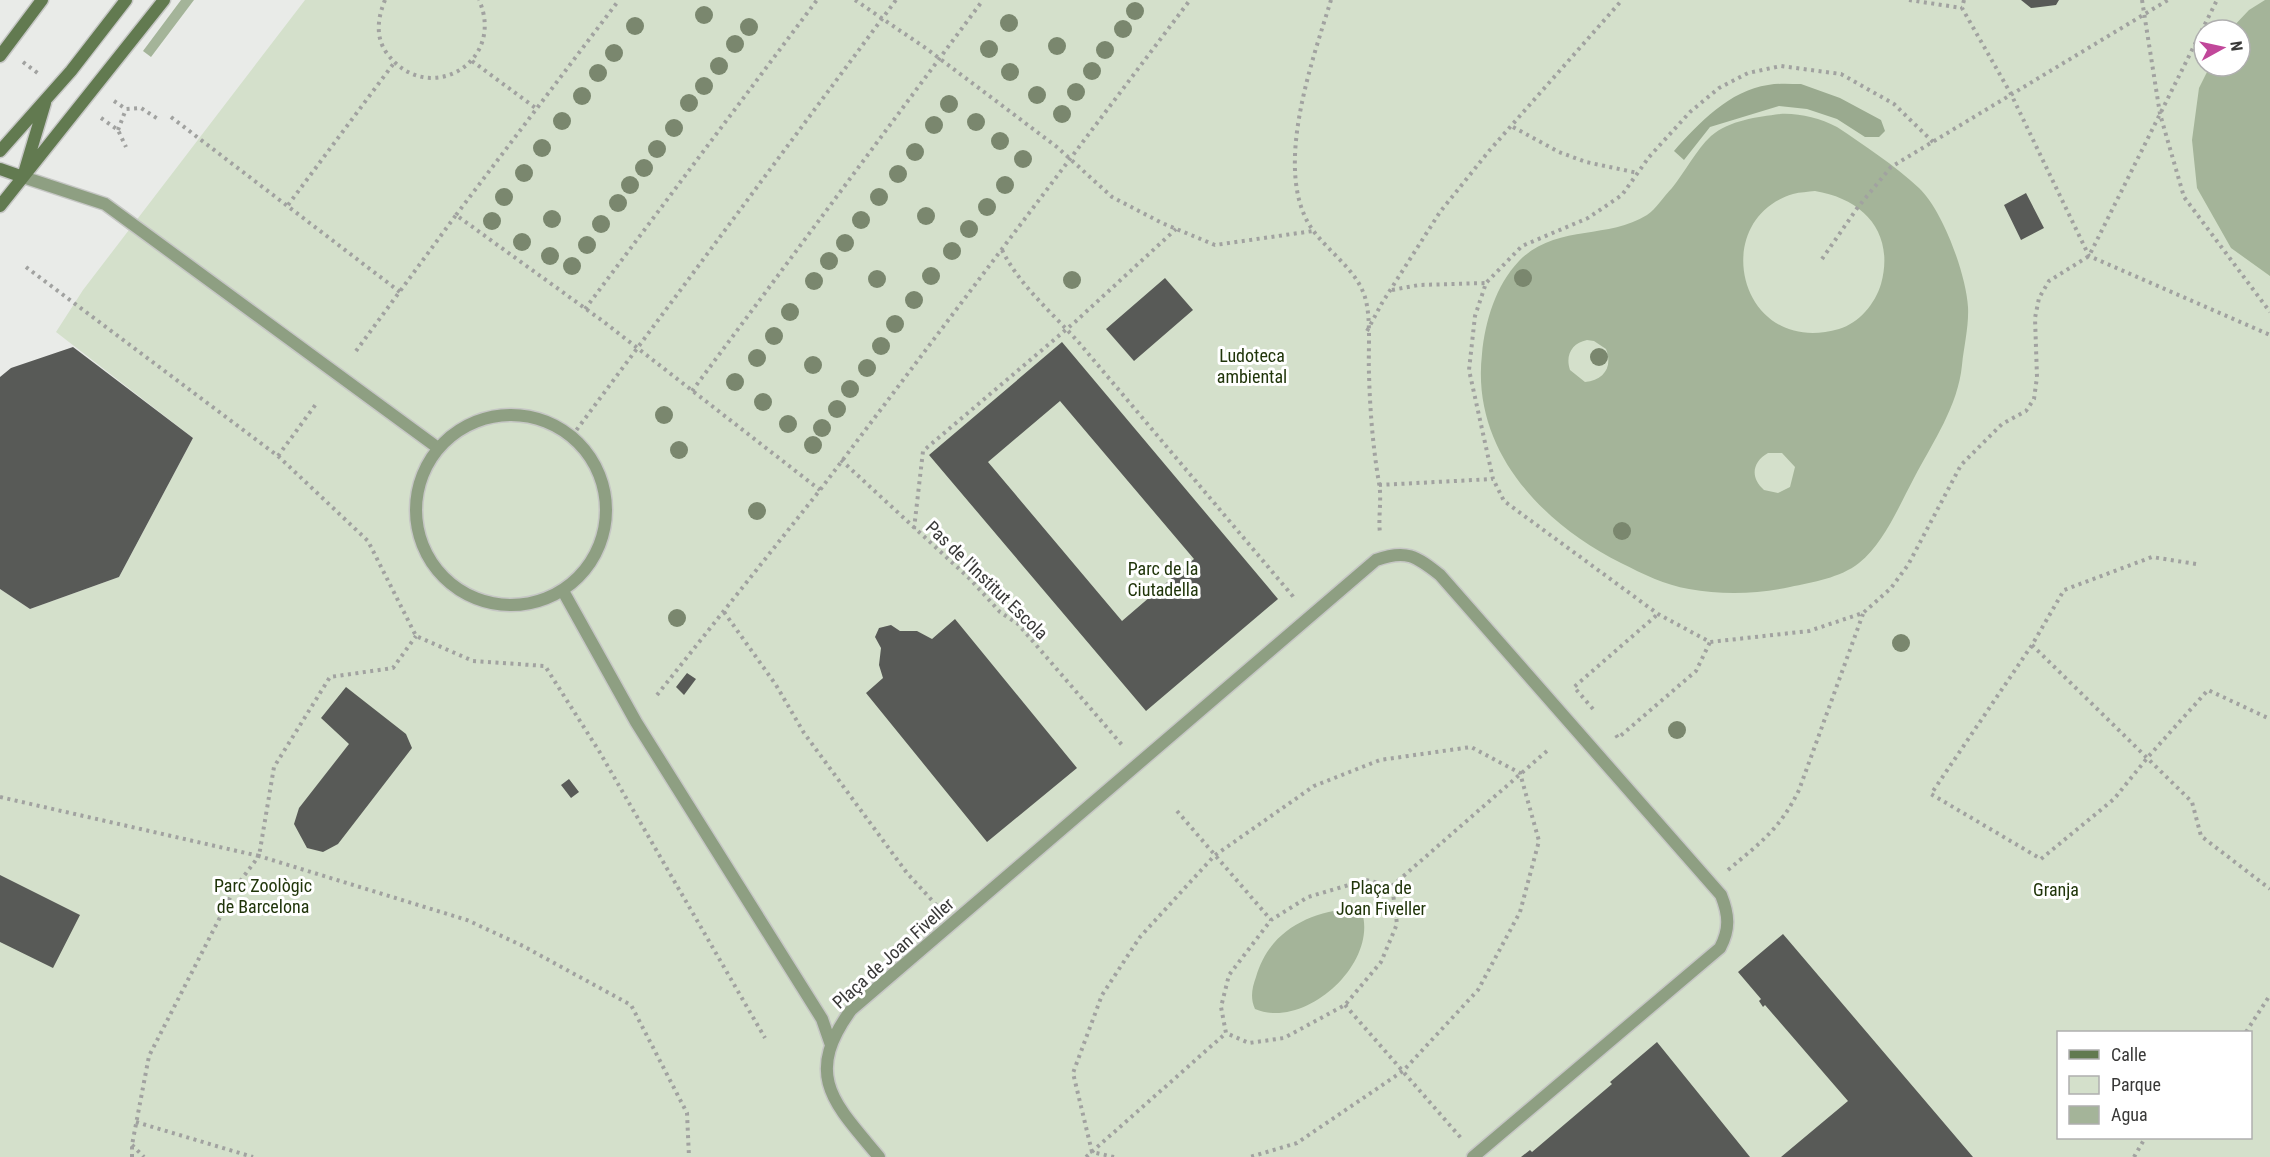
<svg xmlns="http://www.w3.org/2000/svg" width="2270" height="1157" viewBox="0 0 2270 1157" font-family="'Roboto Condensed',sans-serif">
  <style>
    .green { fill: #d4e0cb; fill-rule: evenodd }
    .forest { fill: #9aaa8f }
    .water { fill: #a4b499; fill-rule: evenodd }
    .building { fill: #585a57; fill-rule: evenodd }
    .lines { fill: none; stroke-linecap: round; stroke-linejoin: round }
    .street-casing { stroke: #c6c7c5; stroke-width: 15 }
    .secondary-casing { stroke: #c6c7c5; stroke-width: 15 }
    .path { stroke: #a1a2a0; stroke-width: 4; stroke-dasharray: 3 4.5; stroke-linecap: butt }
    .street { stroke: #8e9f82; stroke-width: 12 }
    .secondary { stroke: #627a50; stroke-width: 12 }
    .tree { fill: #7a876e }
    .labels { text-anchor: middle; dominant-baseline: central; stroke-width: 6; stroke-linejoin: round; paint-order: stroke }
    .park-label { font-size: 18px; fill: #20350a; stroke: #fff }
    .street-label { font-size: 18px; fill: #383837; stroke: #fff }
  </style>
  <rect width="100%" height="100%" fill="#e9ebe8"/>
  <path class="green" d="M305 0H2270V1157H0V589L30 609 119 577 193 438 56 332 83 290ZM2204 30H2240V66H2204ZM2058 1032H2250V1138H2058Z"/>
  <path class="forest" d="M1801 84 1840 98 1881 120 1885 131 1879 137H1865L1837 119 1807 109 1779 106 1710 127 1684 160 1674 151C1698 124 1730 90 1768 85 1779 83 1790 84 1801 84Z"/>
  <path class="water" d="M181 0H194L151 57 143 51Z
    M2265 0H2270V276L2231 248 2197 188 2192 140 2199 88 2210 66H2240V30H2230L2249 10Z
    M1780 114C1799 113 1819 118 1837 127 1864 145 1894 165 1919 188 1943 211 1966 274 1968 307 1969 326 1964 346 1962 365 1958 406 1933 442 1914 478 1899 506 1884 543 1859 563 1840 578 1813 582 1790 587 1758 594 1722 595 1689 589 1665 585 1643 574 1621 563 1541 523 1471 449 1482 354 1485 321 1496 285 1519 261 1555 224 1607 240 1647 215 1656 209 1664 196 1672 188 1685 172 1696 150 1711 136 1730 120 1757 117 1780 114ZM1815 191C1864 199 1895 233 1881 284 1875 304 1859 323 1839 329 1739 358 1707 220 1793 194 1800 192 1808 192 1815 191ZM1587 340 1594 341 1606 349C1613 367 1604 380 1585 382L1570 370C1565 355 1572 343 1587 340ZM1768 453H1782L1795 467 1790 487 1778 493 1764 490C1750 478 1752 462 1768 453Z
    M1353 908 1362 912C1378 964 1305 1030 1255 1009 1250 998 1252 988 1256 977 1269 931 1309 912 1353 908Z"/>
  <path class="building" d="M2021 0H2059L2056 5 2031 8Z
    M2026 193 2044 228 2021 240 2004 205Z
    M1165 278 1193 310 1134 361 1106 329Z
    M1062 342 1278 599 1146 711 929 455ZM1060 401 1194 559 1122 621 988 462Z
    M73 347 193 438 119 577 30 609 0 589V377L11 368Z
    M955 619 1077 768 987 842 866 693 883 678 879 665 881 648 875 637 879 628 891 625 900 631H917L932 639Z
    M687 673 696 679 684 695 676 687Z
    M346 687 406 734 412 748 338 844 323 852 307 848 294 824 299 808 349 744 321 718Z
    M569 779 579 792 571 798 561 785Z
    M0 875 80 915 53 968 0 942Z
    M1783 934 1973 1157H1781L1848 1101 1765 1005 1763 1007 1759 1001 1761 999 1738 972Z
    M1657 1042 1750 1157H1521L1530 1150 1532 1152 1612 1084 1610 1082Z"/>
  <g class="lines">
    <g class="street-casing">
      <path id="street" d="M23 177 105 204 438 448
        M416 510a95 95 0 1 1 190 0a95 95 0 1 1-190 0Z
        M563 591 636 722 822 1019 831 1045
        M879 1157C834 1103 803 1076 851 1010L1376 560C1406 549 1416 556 1440 575L1721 895C1729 915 1730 929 1720 948L1473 1157"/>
    </g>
    <g class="secondary-casing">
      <path id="secondary" d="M0 56 42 0
        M0 151 71 71 126 0
        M0 169 23 177
        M25 170 45 103
        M0 206 164 0"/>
    </g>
    <path class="path" d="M385 0C378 17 375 36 386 52 426 109 507 63 479 0
      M855 0 927 49 1057 147 1112 197 1162 223 1215 245 1313 231
      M1331 0C1312 62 1272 171 1312 229 1329 253 1359 271 1366 301 1371 321 1368 353 1369 374 1370 411 1373 448 1379 483 1382 499 1378 517 1380 533
      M1909 0 1962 8
      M1964 0 1962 8 2011 94 2089 256 2270 335
      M2142 0 2160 114 2184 197 2270 312
      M472 61 537 109
      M23 62 39 74
      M114 101 126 109 141 108 158 119
      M171 117 400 292
      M101 118 118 130 126 147
      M1513 127 1559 152 1586 162 1638 173
      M118 130 126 109
      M1933 142 1894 104 1841 74 1781 66 1748 73 1719 88 1690 112 1649 157 1622 195 1588 218 1522 246 1486 283 1475 316 1469 370 1493 479 1504 501 1658 614 1710 642 1809 631 1863 613 1891 588 1908 565 1961 465 2002 424 2026 411 2034 399 2037 377 2035 318 2039 298 2049 281 2089 256 2217 0
      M288 205 394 63
      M456 215 619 0
      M1002 250C1022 290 1058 317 1086 351 1156 434 1226 517 1296 600
      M1822 259 1858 207 1891 167 2168 0
      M26 267 278 456 316 404
      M1392 290 1419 285 1486 283
      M585 309 817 0
      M1367 331 1382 303 1440 212 1489 151 1622 0
      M356 351 456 215 604 322 820 490
      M692 391 983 0
      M572 436 896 0
      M278 456 368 541 416 636 473 661 545 666 599 751 765 1038
      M841 460 970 579 1000 612 1018 624 1122 745
      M1379 485 1493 479
      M914 529 923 451 1075 322 1176 229
      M2196 564 2152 557 2064 590 2032 645 1931 794 2041 859 2114 799 2148 757 2208 690 2270 719
      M724 612 776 685 804 733 907 873 938 907
      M2032 645 2192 802 2201 836 2270 889
      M657 695 820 490 1190 0
      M1593 709 1574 687 1658 614
      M1616 735 1618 738 1696 671 1710 642
      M0 797 259 856 274 767 330 677 393 668 416 636
      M1177 811 1271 920
      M1728 870C1760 843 1780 829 1799 790L1863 614
      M1366 880 1392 886 1397 924 1381 962 1345 1005 1284 1038 1249 1043 1226 1033 1221 1007 1229 975 1271 920 1308 897Z
      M1392 886 1548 750
      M1345 1005 1461 1138
      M2246 1032 2270 995
      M136 1122 253 1157
      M132 1145 144 1157
      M132 1157V1145L149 1056 235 888 259 856 467 920 523 946 631 1005 687 1113 689 1157
      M1086 1157 1226 1033
      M1114 1157 1092 1152 1073 1073 1102 995 1140 937 1214 856 1314 786 1380 760 1471 747 1520 773 1539 841 1520 912 1478 990 1403 1071 1297 1143 1250 1157
      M2134 1157 2145 1138"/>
    <use href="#street" class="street"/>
    <use href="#secondary" class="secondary"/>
  </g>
  <g class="tree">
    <circle cx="1135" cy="11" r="9"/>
    <circle cx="704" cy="15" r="9"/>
    <circle cx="1009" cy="23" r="9"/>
    <circle cx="635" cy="26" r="9"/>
    <circle cx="749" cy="27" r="9"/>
    <circle cx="1123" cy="29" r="9"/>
    <circle cx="735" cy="44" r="9"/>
    <circle cx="1057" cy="46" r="9"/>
    <circle cx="989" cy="49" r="9"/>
    <circle cx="1105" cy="50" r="9"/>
    <circle cx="614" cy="53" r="9"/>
    <circle cx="719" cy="66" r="9"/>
    <circle cx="1092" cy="71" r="9"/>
    <circle cx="1010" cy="72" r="9"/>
    <circle cx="598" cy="73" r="9"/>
    <circle cx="704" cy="86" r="9"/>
    <circle cx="1076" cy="92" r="9"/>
    <circle cx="1037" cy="95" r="9"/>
    <circle cx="582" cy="96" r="9"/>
    <circle cx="689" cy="103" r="9"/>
    <circle cx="949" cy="104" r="9"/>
    <circle cx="1062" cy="114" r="9"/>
    <circle cx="562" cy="121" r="9"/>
    <circle cx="976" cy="122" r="9"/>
    <circle cx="934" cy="125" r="9"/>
    <circle cx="674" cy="128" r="9"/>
    <circle cx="1000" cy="141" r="9"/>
    <circle cx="542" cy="148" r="9"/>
    <circle cx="657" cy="149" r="9"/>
    <circle cx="915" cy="152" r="9"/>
    <circle cx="1023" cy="159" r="9"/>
    <circle cx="644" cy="168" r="9"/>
    <circle cx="524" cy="173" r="9"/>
    <circle cx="898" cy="174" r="9"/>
    <circle cx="630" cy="185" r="9"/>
    <circle cx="1005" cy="185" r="9"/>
    <circle cx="504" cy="197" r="9"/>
    <circle cx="879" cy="197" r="9"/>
    <circle cx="618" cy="203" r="9"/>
    <circle cx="987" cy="207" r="9"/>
    <circle cx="926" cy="216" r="9"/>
    <circle cx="552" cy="219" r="9"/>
    <circle cx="861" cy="220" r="9"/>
    <circle cx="492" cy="221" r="9"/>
    <circle cx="601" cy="224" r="9"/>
    <circle cx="969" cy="229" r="9"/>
    <circle cx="522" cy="242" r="9"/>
    <circle cx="845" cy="243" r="9"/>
    <circle cx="587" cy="245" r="9"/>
    <circle cx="952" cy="251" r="9"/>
    <circle cx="550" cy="256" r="9"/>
    <circle cx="829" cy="261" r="9"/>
    <circle cx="572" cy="266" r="9"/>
    <circle cx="931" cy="276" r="9"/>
    <circle cx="1523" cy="278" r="9"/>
    <circle cx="877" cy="279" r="9"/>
    <circle cx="1072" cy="280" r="9"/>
    <circle cx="814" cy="281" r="9"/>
    <circle cx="914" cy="300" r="9"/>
    <circle cx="790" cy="312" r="9"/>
    <circle cx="895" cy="324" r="9"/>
    <circle cx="774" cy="336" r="9"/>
    <circle cx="881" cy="346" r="9"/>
    <circle cx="1599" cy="357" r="9"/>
    <circle cx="757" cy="358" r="9"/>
    <circle cx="813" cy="365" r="9"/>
    <circle cx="867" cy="368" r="9"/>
    <circle cx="735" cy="382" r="9"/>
    <circle cx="850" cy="389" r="9"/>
    <circle cx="763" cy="402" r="9"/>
    <circle cx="837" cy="409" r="9"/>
    <circle cx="664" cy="415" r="9"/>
    <circle cx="788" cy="424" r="9"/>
    <circle cx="822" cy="428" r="9"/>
    <circle cx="813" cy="445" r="9"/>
    <circle cx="679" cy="450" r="9"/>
    <circle cx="757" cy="511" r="9"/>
    <circle cx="1622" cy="531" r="9"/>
    <circle cx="677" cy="618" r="9"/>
    <circle cx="1901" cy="643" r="9"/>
    <circle cx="1677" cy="730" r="9"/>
  </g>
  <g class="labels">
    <g class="park-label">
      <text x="1252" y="355">Ludoteca<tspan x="1252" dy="21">ambiental</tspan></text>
      <text x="1163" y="568">Parc de la<tspan x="1163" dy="21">Ciutadella</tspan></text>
      <text x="263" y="885">Parc Zoològic<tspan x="263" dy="21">de Barcelona</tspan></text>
      <text x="1381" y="887">Plaça de<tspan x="1381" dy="21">Joan Fiveller</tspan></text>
      <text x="2056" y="889">Granja</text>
    </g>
    <g class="street-label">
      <text transform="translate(987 580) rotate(44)">Pas de l'Institut Escola</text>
      <text transform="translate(893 953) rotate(-42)">Plaça de Joan Fiveller</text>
    </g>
  </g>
  <rect x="2057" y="1031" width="195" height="108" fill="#ffffff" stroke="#afafaf" stroke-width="1.5"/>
  <rect x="2069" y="1050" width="30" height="9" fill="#627a50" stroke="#afafaf" stroke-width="1.5"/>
  <text x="2111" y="1061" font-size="18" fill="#383837">Calle</text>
  <rect x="2069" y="1076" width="30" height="18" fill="#d4e0cb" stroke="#afafaf" stroke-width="1.5"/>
  <text x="2111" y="1091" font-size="18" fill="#383837">Parque</text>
  <rect x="2069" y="1106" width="30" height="18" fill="#a4b499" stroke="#afafaf" stroke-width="1.5"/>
  <text x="2111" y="1121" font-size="18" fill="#383837">Agua</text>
  <g transform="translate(2222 48) rotate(82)"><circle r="28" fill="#ffffff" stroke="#afafaf" stroke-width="1.5"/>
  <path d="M0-4.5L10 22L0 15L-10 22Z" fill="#c1479a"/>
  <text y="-9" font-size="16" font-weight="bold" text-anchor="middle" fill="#383837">N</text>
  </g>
</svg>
